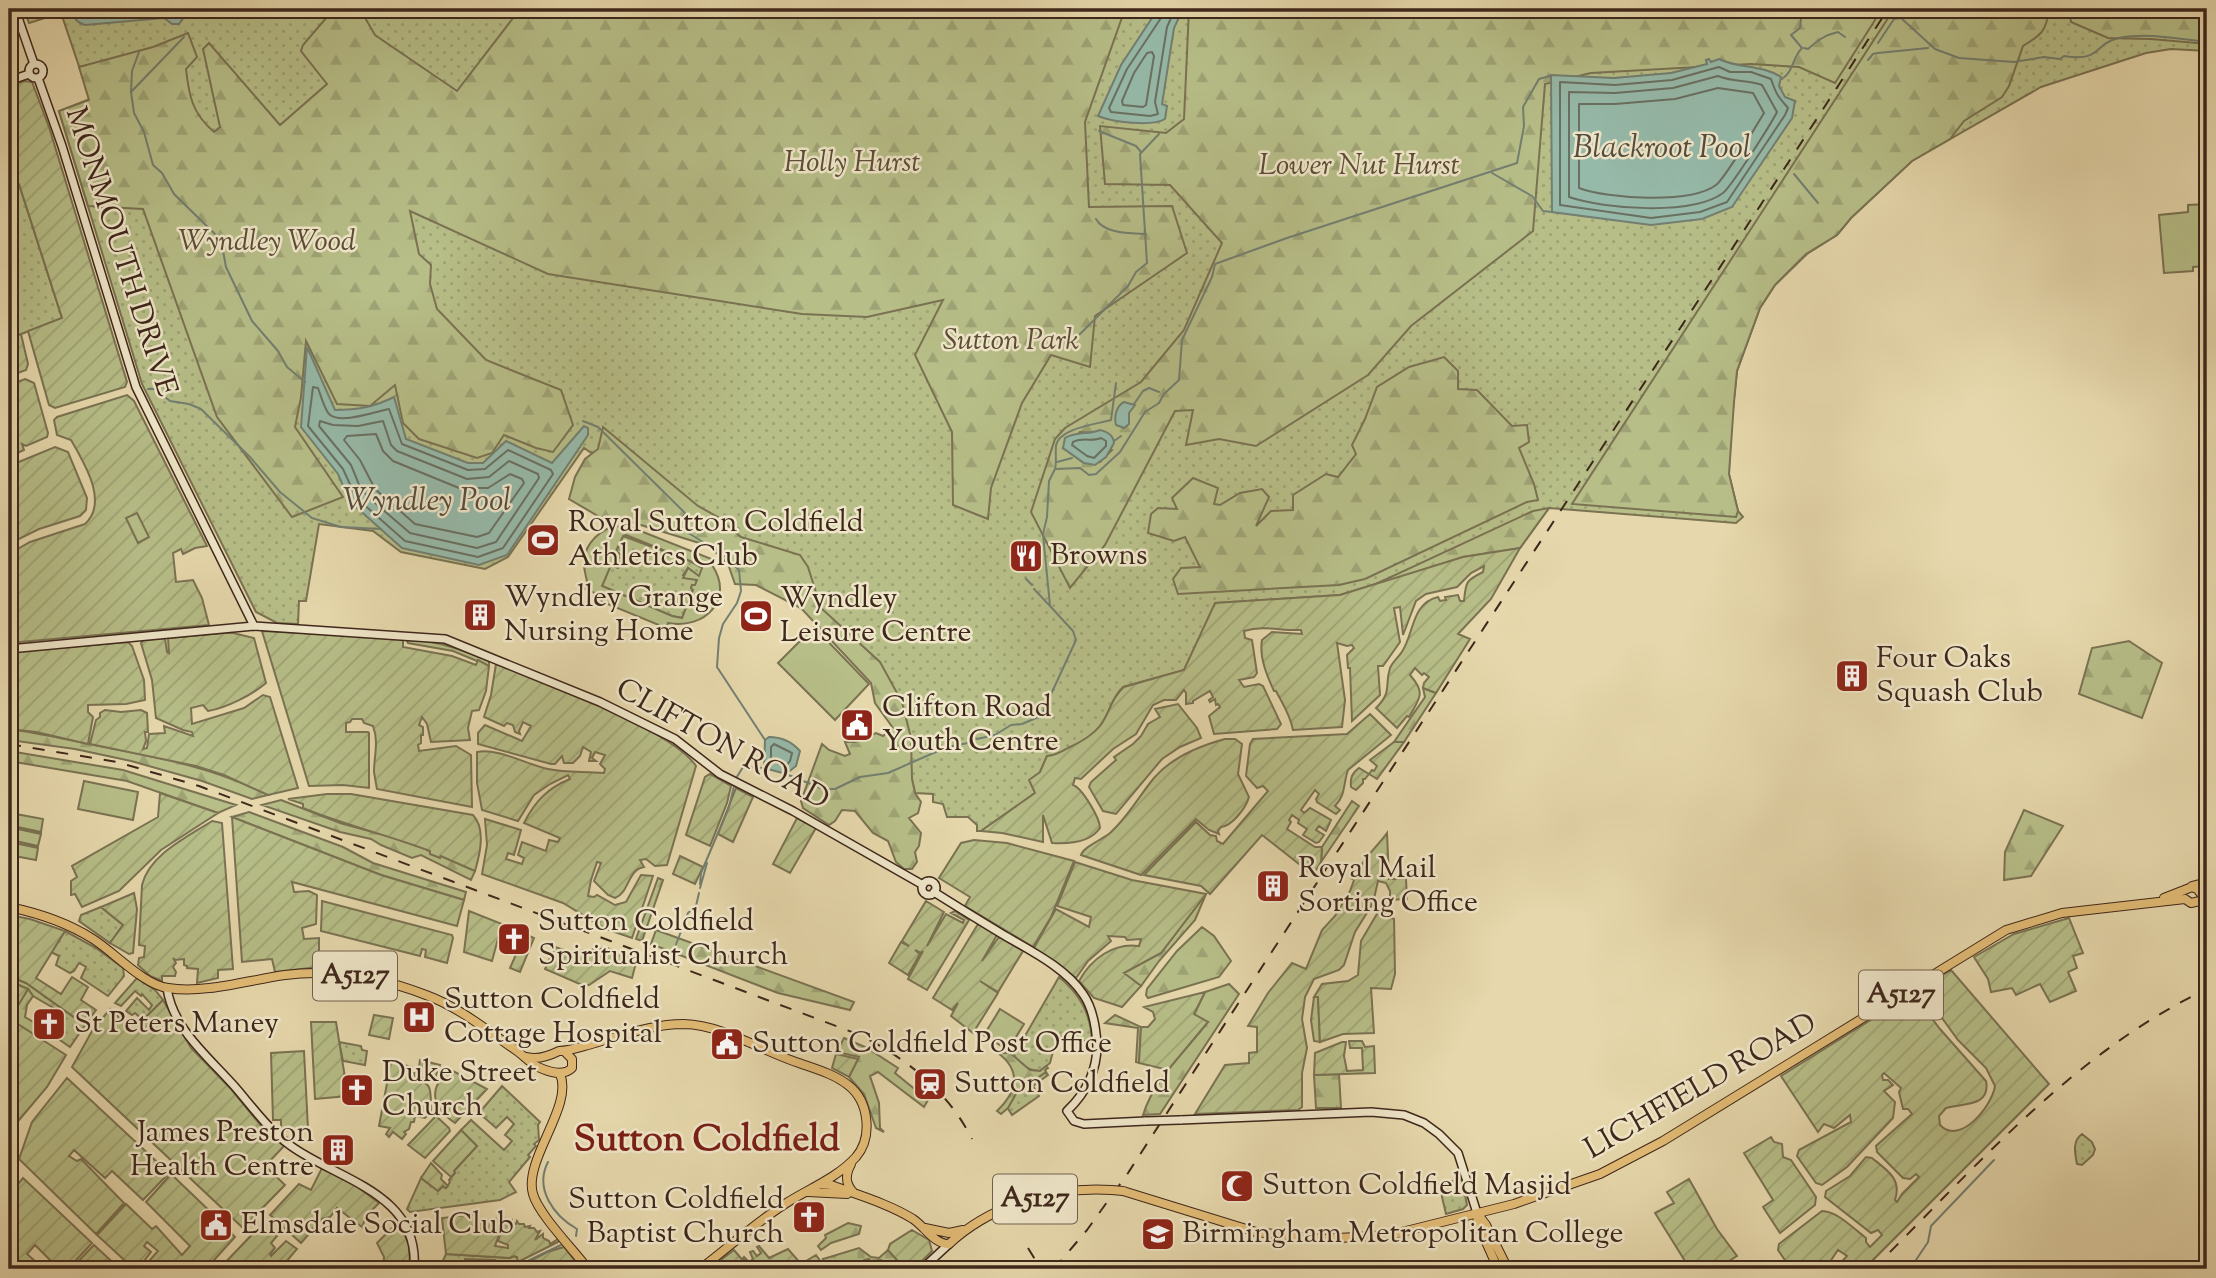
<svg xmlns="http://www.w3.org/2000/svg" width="2216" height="1278" viewBox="0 0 2216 1278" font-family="'Sorts Mill Goudy',serif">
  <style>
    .grass { fill: url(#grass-dots); stroke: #7a7252; stroke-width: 2 }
    .forest { fill: url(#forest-firs); stroke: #7a7252; stroke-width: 2; fill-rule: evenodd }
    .cemetery { fill: url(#cemetery-stones); stroke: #7a7252; stroke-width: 2 }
    .garden { fill: url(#garden-furrows); stroke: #7a7252; stroke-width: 2 }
    .pitch { fill: #b7be88; stroke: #7a7252; stroke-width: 2; fill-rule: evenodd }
    .water { fill: #96baaa; stroke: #737f71; stroke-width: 2 }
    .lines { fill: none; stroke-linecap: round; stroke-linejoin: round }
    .shore { stroke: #6a7062; stroke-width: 2 }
    .stream { stroke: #737f71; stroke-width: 2 }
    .secondary-casing { stroke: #3e271b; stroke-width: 10 }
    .primary-casing { stroke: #3e271b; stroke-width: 10 }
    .secondary { stroke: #efe6c9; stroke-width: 7 }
    .primary { stroke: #e3bc76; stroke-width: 8 }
    .rail { stroke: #3e271b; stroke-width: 2; stroke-dasharray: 12 12; stroke-linecap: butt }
    .secondary-bridge-casing { stroke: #3e271b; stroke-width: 10; stroke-linecap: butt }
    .primary-bridge-casing { stroke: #3e271b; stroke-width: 10; stroke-linecap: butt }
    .secondary-bridge { stroke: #efe6c9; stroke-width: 7 }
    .primary-bridge { stroke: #e3bc76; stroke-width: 8 }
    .labels { text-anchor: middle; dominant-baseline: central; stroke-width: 5; stroke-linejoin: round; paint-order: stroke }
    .shield { fill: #efe6c9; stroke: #73604f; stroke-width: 2 }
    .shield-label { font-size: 28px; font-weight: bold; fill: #3e271b }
    .park-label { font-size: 30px; font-style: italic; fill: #5c4d36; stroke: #efe6c9 }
    .street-label { font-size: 30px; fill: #3e271b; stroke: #efe6c9 }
    .poi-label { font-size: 30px; fill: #3e271b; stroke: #efe6c9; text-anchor: start }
    .water-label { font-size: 32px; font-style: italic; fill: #544c3f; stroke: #efe6c9 }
    .district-label { font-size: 37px; font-weight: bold; fill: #7a1f14; stroke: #efe6c9 }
  </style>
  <defs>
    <pattern id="grass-dots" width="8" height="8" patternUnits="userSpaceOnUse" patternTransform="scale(1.75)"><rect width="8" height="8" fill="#b7be88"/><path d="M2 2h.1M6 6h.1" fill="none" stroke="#9ea375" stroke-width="1.8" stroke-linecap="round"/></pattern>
    <pattern id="forest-firs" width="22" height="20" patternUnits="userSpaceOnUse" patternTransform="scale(1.75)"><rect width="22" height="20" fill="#b7be88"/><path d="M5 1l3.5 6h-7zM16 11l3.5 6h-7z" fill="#9ea375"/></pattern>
    <pattern id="cemetery-stones" width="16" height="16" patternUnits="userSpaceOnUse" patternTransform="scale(1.75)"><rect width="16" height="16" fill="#b7be88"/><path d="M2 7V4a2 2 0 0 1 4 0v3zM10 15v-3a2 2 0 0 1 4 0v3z" fill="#9ea375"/></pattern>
    <pattern id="garden-furrows" width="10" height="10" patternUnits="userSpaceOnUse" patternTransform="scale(1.75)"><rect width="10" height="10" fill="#b7be88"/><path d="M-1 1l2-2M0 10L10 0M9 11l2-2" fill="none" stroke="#9ea375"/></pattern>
  </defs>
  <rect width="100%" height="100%" fill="#e6d8ac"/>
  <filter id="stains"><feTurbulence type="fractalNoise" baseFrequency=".00286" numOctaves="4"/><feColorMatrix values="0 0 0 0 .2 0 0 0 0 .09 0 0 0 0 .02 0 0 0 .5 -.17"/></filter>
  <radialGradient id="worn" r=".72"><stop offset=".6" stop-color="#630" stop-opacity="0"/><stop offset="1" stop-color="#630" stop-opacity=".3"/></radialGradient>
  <path class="grass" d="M24 9H2207V51L2171 49 2146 53 2041 87 1912 161 1851 218 1837 235 1807 254 1775 285 1760 308 1737 371 1730 437 1729 474 1738 511 1743 517 1736 523 1549 508 1520 548 1463 557 1340 595 1216 603 1184 670 1123 687C1111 698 1110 713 1100 726 1092 737 1061 756 1047 756L1040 772 1035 793 981 831H977V825L968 817H947L943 804 933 802V794L915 793 902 733 883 688 807 603 584 448 508 557 485 569 401 552 373 531 319 524 306 601H299L298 624 277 623 256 612 142 384 59 111 90 99 61 13 29 23Z
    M9 179 19 184 62 318 9 339Z
    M623 536 690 561 703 568 699 577 688 568 683 575 697 580 695 586 692 585 691 588 693 589 682 618 672 616 602 586 611 564 620 558 616 552Z
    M101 907 123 925 110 943 79 921 81 915Z
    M65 931 96 948 123 968 124 976 108 996 81 978 86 967 79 963 74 971 70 973 56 965 59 956 51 952Z
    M9 976 26 983 85 1025 70 1047 60 1040 62 1013 33 996 28 989 9 981Z
    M1059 977C1080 994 1091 1014 1092 1042L1057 1036 1050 1063 1040 1071C1028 1070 1021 1066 1014 1055Z
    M137 978 155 990 163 1000 143 1020 135 1013 132 1015 126 1011 137 998 149 1010 152 1005 142 994 141 996 135 991 121 1006 115 1003Z
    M1314 997H1318L1320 1042 1314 1041 1311 1020Z
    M339 1042 361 1046 362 1050 367 1051 365 1065 343 1061Z
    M1046 1072 1048 1075 1033 1086 1039 1096 1012 1115 1007 1107 1017 1092Z
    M502 1086 540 1122 538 1125 539 1140 534 1144 536 1146 528 1155 530 1157 509 1182 516 1192 500 1200 410 1212 407 1209 421 1178 438 1191 443 1186 446 1188 450 1182 449 1180 455 1173 453 1172 477 1146 461 1130 471 1120 504 1150 512 1141 505 1135 514 1124 507 1117 496 1128 479 1113Z
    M2082 1134 2092 1142 2095 1149 2093 1155 2082 1165 2077 1164C2075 1153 2072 1141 2082 1134Z
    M1462 1179 1467 1205 1463 1209 1446 1214 1439 1184Z
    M446 1254 510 1258 514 1256 517 1257 518 1262 502 1269 495 1260 465 1259 466 1269H439Z"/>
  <path class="forest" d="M323 9H360L375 35 457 91 520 9H1125L1085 122 1089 207 1172 206 1187 253 1095 316 1090 367 1051 355 1022 403 991 488 988 519 953 505 952 432 915 355 943 300 867 317 802 314 548 274 410 211 419 254 431 265 430 284 437 309 486 360 561 390 573 425 553 452 536 448 504 435 492 453 477 458 419 439 403 423 395 385 370 406 337 404 306 341 301 397 295 427 343 497 292 517 217 417 143 209 88 206 59 111 89 100 79 67 153 47 188 33 197 57 186 69C189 96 192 113 214 132L220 127 203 49 209 43 280 125 327 84 301 51 303 45 327 17Z
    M1189 9H1882L1835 83 1799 67 1751 64 1591 73 1545 84 1533 231 1411 326 1368 375 1256 446 1219 439 1186 445 1193 410 1175 411 1105 545 1070 588 1031 512 1055 439 1065 428 1141 382 1184 330 1222 243 1170 185 1105 184 1100 126 1166 133 1184 119ZM1080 432 1094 433 1112 450 1100 462 1084 463 1063 448Z
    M1894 9H2048C2048 30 2040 36 2023 46L2009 86 2002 97 1964 121 1950 139 1912 161 1851 218 1837 235 1806 254 1775 285 1760 308 1737 371 1734 402 1729 474 1738 511 1736 517 1572 504Z
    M2069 9H2207V44L2151 39 2108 38 2071 22Z
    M1444 357 1458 371V389L1477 390 1512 426 1527 425 1529 442 1519 448 1534 484 1538 500 1527 502 1365 579 1339 585 1178 594 1173 579 1181 568 1200 567 1185 537 1174 541 1148 533 1151 514 1158 508 1177 509 1172 498 1193 478 1218 488 1214 504 1220 505 1240 493 1262 489 1269 497 1256 526 1271 511 1293 510V495L1326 474 1338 477 1356 454 1352 445 1365 419 1377 387 1409 367Z
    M603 427 698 506 718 517 741 537 800 555 808 567 821 608 880 662 902 702 911 738 912 779 915 793 921 802 918 813 909 818 921 833 919 846 915 852 917 862 912 869H904L896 862 888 841 873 833 855 811 842 810 835 821 829 825 803 808 801 801 822 744 829 750 845 756 850 754 845 742H855L876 733 883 736 893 728 875 703 871 683 801 608 756 585 735 584 728 564 709 546 628 521 603 519 569 499 575 477 585 459 598 449Z
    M1549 508 1520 548 1463 557 1365 589 1533 511Z
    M406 639C437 641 461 649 489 661V666L453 651 408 643Z
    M2129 641 2162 663 2142 718 2079 694 2092 648Z
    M1423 688 1436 693 1404 742H1394L1425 697Z
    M9 729C41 733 72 741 104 747 161 758 215 768 268 795L252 799 202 781 131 761 75 749 9 740Z
    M9 751 123 770 236 805 218 813 127 781 9 761Z
    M281 800 340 823 391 837 431 851 430 854 441 856 475 871 471 880 421 855 412 858 381 845 371 839 340 832 262 805Z
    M1352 801 1359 806 1321 862 1322 847Z
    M2024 810 2063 826 2031 876 2004 880 2005 852Z
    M249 812 343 847 373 863 466 892 464 900 381 875 232 817Z
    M658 878 663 880 642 941 636 939Z
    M1206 894 1195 920 1159 961 1141 986 1123 973 1161 953Z
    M1202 927 1214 936 1231 961 1219 977 1148 998 1146 995 1147 989 1177 951Z
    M656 930 854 1002 850 1010 778 993 651 944Z
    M1229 984 1239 994 1160 1114 1143 1115C1154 1079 1185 1052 1208 1022L1194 1015 1205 992Z
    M28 989 33 996 27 1005 25 1017 35 1023V1035L9 1019Z
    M1115 1015 1141 1027 1139 1063 1136 1062 1138 1028 1105 1023Z
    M844 1038 867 1048 898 1068 895 1073 928 1100 924 1107 878 1072 870 1076 879 1103 880 1128 884 1132 876 1128 864 1094 849 1077 859 1057 837 1052Z
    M998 1053H1010L1030 1070 1040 1071 1046 1066 1048 1068 1045 1070 1046 1072 1017 1092 1008 1108 1001 1114 997 1111C1017 1092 1022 1071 998 1053Z
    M1339 1074 1341 1108H1316L1314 1075Z
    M848 1223 861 1226 859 1234 831 1243 821 1250 818 1246 826 1238 825 1235Z"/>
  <path class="cemetery" d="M859 1248 871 1257 879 1258 888 1250 905 1269H882L881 1260 870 1261 869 1259 864 1260V1269H831L823 1259Z"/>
  <path class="garden" d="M24 81 32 82 49 127 127 382 125 387 55 408 49 405 28 331 62 318 19 184 9 179V86Z
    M21 334 28 364 26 370 9 376V339Z
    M25 379 34 383 48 433 47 437 26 446 22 444 24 450 9 457V385Z
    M127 395 134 401 207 546 195 548 183 554 181 549 173 553 176 582 193 580 202 598 209 625 9 643V554L30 542 85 524C109 502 84 463 71 440L57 435 54 420 57 417Z
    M55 447 68 452 87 498 86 510 80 516 39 529 9 544V466Z
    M1520 548 1491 599 1458 634 1470 639 1436 693 1423 688 1424 683 1429 677 1424 673 1422 675 1415 668 1410 675C1426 693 1420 698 1409 717L1407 716 1397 728 1376 708C1393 691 1384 686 1390 668 1393 661 1400 656 1403 650 1414 632 1412 603 1438 597L1440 601 1446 600 1445 597 1458 595 1460 601H1464C1466 582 1465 581 1483 572L1484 566 1471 573 1457 587 1426 594 1416 601 1403 635 1400 607 1394 608 1400 642 1383 666H1378L1380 695 1352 721 1350 668H1348L1347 655 1354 648 1352 645 1347 646 1337 643 1345 700 1342 727 1293 730C1290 714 1282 703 1276 691H1274C1267 676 1259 657 1262 640L1272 632 1302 634 1301 630C1280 631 1265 625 1244 631L1245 638 1252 640 1257 673 1254 677 1239 680 1244 687 1259 684 1263 686 1281 724 1277 729 1214 734 1209 716 1220 707 1218 704 1216 705 1215 699 1210 702 1209 700 1213 697 1210 691 1193 701V703L1186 704V693L1184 690 1176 700H1164L1153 705 1136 734 1113 749 1081 779 1075 778 1073 785C1082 788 1100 818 1100 828 1090 843 1069 844 1052 843L1043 815V842L1002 833 981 831 1035 793 1029 780 1040 772 1047 756C1055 756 1061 752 1068 748 1079 743 1092 736 1100 726 1110 713 1111 698 1124 687L1184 670 1215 603 1340 595 1463 557Z
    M262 631 403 638V647L452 656 476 665 478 660 489 666 486 691 479 710 472 711 468 728 470 740 431 742 427 724 422 717 419 725 423 727V735H421V743L418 745 419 751 456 746 471 755 472 807 377 789C376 784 375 778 374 772 374 756 379 742 373 726L364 723 362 719H352L350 722 346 723V732H368L369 733V788L343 785 309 786Z
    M224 633H233L254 638 266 683C252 695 226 708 208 711L203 705 191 708 192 724 244 708 263 695 270 697 298 788 268 795 224 775 196 766 90 744 96 720 100 717V713L105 710 121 712 141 710 147 713 148 732H145L146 741 143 749 147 748 149 734 165 733 164 726 193 736 192 732 183 730 156 718 152 680 141 643 144 640 165 638 167 652 169 653 168 638Z
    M128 642 132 646 144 680 145 700 126 704 88 705V712L93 717 88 744 36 732 9 729V655L20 651Z
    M496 664C540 682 672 729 696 766L667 865 655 866 646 859 640 860 644 867C627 870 630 892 615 898L608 895 594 881 601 863 597 862 591 880 588 896 594 897 597 895 615 905 626 902 641 875 653 876 632 938 606 929 563 903 482 874 487 845 485 819 521 830 514 855 508 853 506 859 522 864 524 858 518 855 522 842 546 851 549 840 558 842 560 838 524 823C535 801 548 788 570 779L568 775 550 784 534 795 518 821 482 810 477 783V752C496 747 528 765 548 769 566 773 585 771 604 773L605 769 600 764 605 755 595 752 592 758 596 761H589L591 752 583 747 580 756 573 763H564L562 756 555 764H551L478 744V733L485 725 522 741 531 726 523 722 519 731 520 734 515 732 513 725 507 723 504 726 484 717 491 695Z
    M1178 704 1197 728 1201 738 1180 747 1162 759 1116 814 1103 811 1089 787 1091 782 1116 760 1114 757 1133 744 1141 736 1148 724 1160 717 1155 709Z
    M1370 714 1391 735 1348 770C1343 784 1346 795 1335 806L1340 810 1336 814 1317 802 1316 799 1319 794 1315 790 1301 810 1304 813 1310 808 1331 820 1326 831 1319 826 1316 830 1324 835 1319 842 1316 843 1303 835 1307 829 1298 823 1299 820 1292 815 1289 820 1291 822 1287 829 1315 847H1322L1321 862 1313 875 1262 835 1210 894 1201 886 1144 875 1196 822 1210 835 1216 836 1217 841 1223 844 1268 791 1263 786 1257 788 1246 776 1250 744 1253 739 1347 734Z
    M1225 739H1235L1242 744 1238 774 1249 797C1246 808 1232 826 1221 827L1218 831 1219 834 1209 830 1196 819 1141 875 1081 855C1084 846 1102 840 1110 833 1128 817 1139 796 1154 778 1172 757 1199 746 1225 739Z
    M1394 742H1404L1377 779 1369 774 1365 779H1363V783L1356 790 1351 787C1350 778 1352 773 1359 768L1369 774 1372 770 1374 771 1377 766 1370 760Z
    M710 774 731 786 727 803 710 846 686 835 705 777Z
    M736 788 753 797 733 842 718 834Z
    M160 793 218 813 161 850 119 891 82 907 75 894 71 895V881L77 877 72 866 158 817Z
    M327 794H351L473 815C486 829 480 854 475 871L441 856 440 858 430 854V851C388 835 344 825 303 808V804L288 799Z
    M232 817 381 875 464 900 457 926 292 882 294 892 309 891 317 895 316 924 302 928 304 939 319 938V967L275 972 272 959 242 962Z
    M797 818 816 828 790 873 773 864Z
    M212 821 222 823 233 969 218 970V978L197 983 198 969 187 968V966L184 965V959L175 960 173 958 176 963 173 967 176 972 175 976H162V981L150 976 138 965 139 958 144 957 145 946 139 945 142 885C149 855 187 837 212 821Z
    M1387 833 1389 879H1406L1407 899 1386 900 1390 897V891L1386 883 1378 881 1373 903 1355 932 1344 965 1339 970 1314 979 1305 997 1302 1019 1307 1048 1302 1073V1107L1298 1110 1195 1114 1225 1065 1249 1063V1053L1257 1052V1027L1248 1026 1268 993 1292 963 1306 969 1322 930 1335 916 1350 891 1354 880 1351 878 1352 875 1356 876C1362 859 1376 848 1387 833Z
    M974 840 1007 843 1074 861 1051 917 1033 947 965 906 970 897 939 878 961 843Z
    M680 856 703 867 695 884 673 874Z
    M1075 862 1132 880 1206 894 1161 953 1124 973 1141 986 1122 1007 1094 998 1079 981C1091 959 1114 942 1139 946L1141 939 1127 940 1125 937 1108 936 1111 941 1088 961 1076 978 1034 948 1056 909 1089 927 1091 917 1057 906Z
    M134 893 137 909 133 953 129 954 110 943 123 925 101 907Z
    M322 901 452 935 453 938 447 963 425 957 426 950 422 949 420 956 321 931Z
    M926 901 944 912 927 946 946 914 963 923 964 920 951 913 955 911 969 920 927 990 908 979 923 951 921 953 915 950 920 954 908 975 889 963 901 942 909 946 902 941Z
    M469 911 502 924 492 961 464 952Z
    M1378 912 1394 919 1395 974 1391 989 1371 988 1374 1033 1343 1034 1320 1042 1318 997H1314L1322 984 1348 981 1358 975 1361 941Z
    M9 915 30 919 65 931 36 978 61 994 72 977 88 987 81 1000 96 1010 85 1025 26 983 9 976Z
    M2069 918 2083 953 2073 956 2077 968 2068 972 2076 991 2050 1002 2040 984 2016 995 2012 988 1991 992 1988 979 1974 957 2014 934Z
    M978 924 997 935 982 961 999 937 1023 951 998 992 980 981 998 993 973 1033 951 1016 958 1003 952 1010 933 998Z
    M525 934 534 938 520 972 510 968Z
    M555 947 579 955 581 951 607 948 637 959 632 978 610 971 589 985H582L545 969Z
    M1951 970 2049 1084 1864 1269H1835L1847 1256 1838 1250 1825 1269 1819 1266 1816 1269H1791L1778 1250 1779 1244 1822 1211C1837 1211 1854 1229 1866 1238V1242L1870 1247 1882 1235 1878 1230 1871 1233 1825 1197 1826 1191 1850 1176 1866 1157 1872 1158C1888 1171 1902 1179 1895 1200L1897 1202 1902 1194 1919 1177 1916 1174 1910 1179 1903 1178 1877 1152 1876 1146 1912 1114 1908 1109H1903L1899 1092 1901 1088 1884 1073 1882 1075 1883 1080H1888L1893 1085 1884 1091 1895 1102 1893 1118 1847 1167 1822 1185 1816 1183 1797 1156 1799 1150 1851 1122 1850 1115 1834 1128 1824 1124 1818 1132 1781 1076 1909 996H1915L1940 1029 1986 1081C1991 1107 1963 1103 1946 1108L1939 1116 1940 1125C1960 1146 1992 1106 1995 1086L1986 1068 1958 1040 1926 996 1929 984Z
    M9 981 28 989 10 1019 66 1055 47 1087 9 1132Z
    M1205 992 1194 1014 1208 1022 1168 1070 1139 1063 1141 1027H1148L1155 1019 1153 1012 1144 1007Z
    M163 1000 191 1048 231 1089 267 1133 284 1146 265 1166 285 1185 243 1228 72 1067 92 1031 110 1009 133 1030Z
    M374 1015 393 1018 389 1039 369 1035Z
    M311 1022H336L348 1096 315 1099Z
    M1349 1041H1362L1365 1047 1374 1046 1375 1073 1314 1075 1315 1053 1342 1042H1346L1344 1056 1347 1071 1363 1070 1362 1048H1350Z
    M304 1051 308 1129 281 1131V1120H273L271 1053Z
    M836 1054 858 1059 849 1077 832 1068Z
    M420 1060 440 1065 434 1081 415 1076 414 1073H418Z
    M391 1062 412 1067 410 1078C435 1083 430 1089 431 1112L425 1118 415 1116 414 1122H411L409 1129 404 1132 406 1134 402 1139 393 1132 389 1137 386 1134 390 1128 379 1126Z
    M451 1070 487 1089 455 1123C433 1108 426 1088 451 1070Z
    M67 1078 169 1173 143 1200 112 1171 105 1178 74 1150 69 1156 77 1161 81 1159 124 1203 96 1234 19 1159 32 1122Z
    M436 1116 449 1128 450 1131 425 1158 408 1145Z
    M461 1130 477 1146 454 1171 455 1173 451 1177 433 1161Z
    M1771 1137 1774 1142 1782 1144 1783 1157 1791 1160 1816 1197 1815 1205 1780 1233 1763 1207 1773 1200 1744 1153Z
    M431 1163 442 1175 441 1179 448 1186 445 1188 443 1186 438 1191 421 1178Z
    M322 1168 355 1185 379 1203 367 1215 362 1227 337 1208 330 1217 322 1219 301 1243 270 1215 299 1184 311 1190Z
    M171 1174 217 1218 212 1224 221 1233 226 1227 235 1237 206 1269H142L158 1251 147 1242 144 1246 151 1252 138 1269H134L97 1235 126 1204 152 1229 156 1226 182 1255 190 1246 146 1202Z
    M23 1178 92 1243 68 1269H59L35 1245 27 1254 44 1269H9V1195Z
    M1689 1179 1717 1229 1737 1256 1716 1269H1690L1655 1213 1674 1203 1667 1192Z
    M474 1214 475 1224 482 1223 483 1220 485 1222 491 1219 495 1221 496 1219 497 1221 501 1219 504 1221 495 1246 508 1248V1245L498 1241 506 1219 508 1222 512 1220 513 1223 516 1224 517 1221 519 1224H524L525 1227 530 1226 529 1228H534L537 1232 540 1231 535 1240 543 1234V1238L549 1241 550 1244 558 1239 560 1241 518 1262 517 1257 514 1256 510 1258 446 1254 442 1218Z
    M398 1222 409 1244 410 1269H383L384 1257 377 1243Z
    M260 1226 268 1234 272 1231 277 1236 271 1243 275 1248 270 1254 271 1256 286 1241 297 1249 280 1269H219Z
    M912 1230 929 1240 932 1251 914 1269H905L888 1250 890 1244Z
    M94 1245 120 1269H71Z
    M759 1246 769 1258 788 1249 801 1264 816 1255 826 1269H752L743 1258 744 1257 749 1262 753 1259 750 1252 753 1251 757 1256 761 1253 757 1247Z
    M564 1247 581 1269H538L530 1261 547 1252Z
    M734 1250 750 1269H709Z"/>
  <path class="pitch" d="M2207 204V266L2193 267V271L2164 273 2159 215 2188 212V205Z
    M137 513 149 537 138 543 126 518Z
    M614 526 633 528 714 560 712 565C735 599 705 630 668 623L666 628 593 598 595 593 585 589C589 581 586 580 585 572 580 550 594 533 614 526ZM626 535 690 561 702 568 699 576 688 568 683 578 697 580 695 585H692L691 588 693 590 682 618 672 616 602 586 611 565 618 568 622 559 620 558 621 555 616 551 623 536Z
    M814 627 869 684 835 720 778 663Z
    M84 781 138 792 133 820 78 809Z
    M16 814 43 819 41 832 13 826Z
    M13 828 41 834 38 846 11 840Z
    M10 842 38 848 36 860 9 855Z
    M1000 1009 1024 1024 1008 1050 984 1035Z"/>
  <path class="water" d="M75 9H181L184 17 179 24H172L164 18 85 25C76 22 73 19 75 9Z
    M1160 9H1183L1174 28 1162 104 1167 106 1165 119C1152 127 1112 122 1098 116L1121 65 1156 12Z
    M1709 59 1711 62 1719 59C1739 69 1761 64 1781 77L1779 86 1785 97 1795 101 1792 118 1732 207 1702 219 1651 225 1552 212 1551 75 1614 78 1671 73 1707 64 1706 60Z
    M307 347 335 410C357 410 374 407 394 397L406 439 468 463H483L506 441 552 463 584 426 588 428V435L507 555 479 565 402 548 356 507 347 495 338 474 301 427Z
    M1124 402 1135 405 1129 413V424L1124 428 1116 425C1114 417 1116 406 1124 402Z
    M1100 430C1108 432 1113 435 1114 443L1106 457 1095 465 1084 463 1063 448 1065 438C1077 431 1088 435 1100 430Z
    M769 737C781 737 792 742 800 751L796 766 786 774 764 768 765 740Z"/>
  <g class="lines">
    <path class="shore" d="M81 9 82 15 86 18 163 11 171 14 175 9
      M1164 9 1163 15 1127 69 1109 108 1111 112 1150 116 1158 114 1155 102 1167 27 1175 9
      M1152 52 1154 56 1146 105 1143 107 1123 105 1122 101 1134 73 1147 53Z
      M1719 67 1730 72H1751L1771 79C1777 96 1777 95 1788 108L1785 115 1727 202 1700 212 1651 218 1560 205V82L1615 85 1672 80Z
      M1718 76C1732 82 1747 80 1762 85L1777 112C1771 124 1731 187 1723 193 1692 216 1604 209 1569 197V92L1615 93 1673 88Z
      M1718 88 1753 93 1764 113C1758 123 1724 179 1716 185 1691 204 1607 199 1579 188V104H1615L1675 99Z
      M313 387 318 388C321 396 324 408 329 414 340 425 377 411 389 409L402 444 468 470 485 469 508 450 551 470 553 474 503 548 478 557 405 541 361 502 353 491 343 469 308 426Z
      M320 421 333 425 358 426 383 421 391 445 397 451 467 479 489 477 509 461 538 474 539 478 496 542 477 548 410 533 367 496 360 487 351 465 319 426Z
      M376 434 383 451 393 461 459 488H488L510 474 522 479 524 483 489 533 477 537 415 524 375 489 360 460 344 440 347 436Z
      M1101 438 1106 441V446L1094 458 1087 456 1072 445 1073 442C1083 437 1092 442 1101 438Z
      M774 744 792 753 790 761 786 766 771 761V747Z"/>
    <path class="stream" d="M1843 9 1845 13 1853 9
      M184 37 131 92 134 113 144 132 153 165 162 173 174 194 221 240 226 267 252 321 278 351 287 367 305 382
      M1878 43 1894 19 1901 18 1935 49 1959 58 2014 62 2044 57 2060 59 2064 56C2103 62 2092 44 2119 38 2147 32 2178 39 2207 42
      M1804 48 1808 49C1818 40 1825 35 1838 32L1845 37
      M1868 60 1873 54 1878 53 1928 48
      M1782 79C1794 71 1792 58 1802 48L1791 35 1800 28 1802 9
      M131 92 132 71 139 52
      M1099 131 1136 146 1141 152
      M1492 173 1532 196 1543 211 1552 212
      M1794 174 1818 203
      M1096 219C1104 234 1131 233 1146 234
      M1068 346 1128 286 1136 272 1147 263 1140 154 1159 134
      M148 389H155L170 401 189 404 201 409 250 457 280 492 312 518 341 527 381 529
      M1134 404 1143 391 1149 388 1159 392
      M583 421 598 427 685 513 679 527 725 556 739 570 741 591 737 603 723 624 719 638 717 667 765 740
      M1114 441 1121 436
      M1057 462 1072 458
      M1055 469C1057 461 1055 454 1056 446 1058 428 1098 424 1111 420L1116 383
      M1026 579 1032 585
      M1034 589 1050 606
      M977 739 995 735 1011 725 1022 724 1041 716 1076 640 1073 631 1050 606 1043 534 1047 517 1049 481 1055 469 1080 468 1089 475 1096 474 1120 452 1145 412 1159 403 1164 394 1179 380 1182 340 1212 277 1215 264 1287 238 1517 163 1524 126 1523 107 1539 79 1550 76
      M786 774 823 789H835L860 777 888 773 947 747 968 743
      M735 780 743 767 764 768
      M700 884 701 873 729 807 734 786
      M700 888 707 863
      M675 947 688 913 696 906 699 893
      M548 1162C534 1189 554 1216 577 1229L576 1236
      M511 1269 561 1245
      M1910 1269 1928 1242 1931 1226 1994 1160"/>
    <g class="secondary-casing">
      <path id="secondary" d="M15 9 34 64
        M29 71a7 7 0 1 1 14 0a7 7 0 1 1-14 0Z
        M38 78 62 146 136 387 254 626
        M9 81 29 74
        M9 649 254 626 445 639 600 702 675 739 720 774 793 811 923 885
        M922 888a7 7 0 1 1 14 0a7 7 0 1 1-14 0Z
        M934 892C956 906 979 920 1002 934 1029 950 1065 967 1083 994 1093 1008 1096 1027 1097 1045 1097 1072 1086 1093 1067 1111L1074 1121 1084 1124 1146 1121
        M167 988C173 1030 210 1058 236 1088 253 1108 269 1130 291 1146 338 1180 420 1193 414 1269
        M1180 1120 1371 1112 1404 1115 1424 1123 1439 1134 1458 1153 1477 1213
        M922 1269 949 1244"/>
    </g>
    <g class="primary-casing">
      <path id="primary" d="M2192 886 2207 882
        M2164 898 2192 887 2197 889 2207 901
        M2185 899 2191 903 2200 901 2207 904
        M9 907C38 913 68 923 93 939 115 953 144 985 168 988 204 994 249 980 285 975 332 969 382 978 426 995 459 1007 488 1031 517 1051 524 1056 530 1063 538 1067 549 1072 563 1077 572 1068V1059L564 1051
        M527 1057C538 1060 549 1056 559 1051 571 1051 583 1046 595 1043 624 1035 653 1024 684 1024 723 1025 762 1051 799 1063 816 1069 834 1074 848 1085 869 1101 873 1137 856 1157 837 1178 808 1189 785 1204 755 1223 728 1248 700 1269
        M560 1074C574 1106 523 1160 533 1194 539 1215 574 1250 588 1269
        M851 1164C845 1175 845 1184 854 1193
        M820 1184 831 1185C858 1195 889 1204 913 1219 925 1227 934 1244 949 1244 991 1205 1054 1186 1112 1190
        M1123 1191 1256 1232 1321 1239 1390 1235 1514 1204 1600 1174 1663 1141 2006 930 2062 913 2185 899
        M808 1192 847 1194
        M1477 1213 1486 1225 1508 1269
        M1477 1214 1478 1224 1498 1269
        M925 1228 949 1233 963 1230"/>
    </g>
    <use href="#secondary" class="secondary"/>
    <use href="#primary" class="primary"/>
    <path class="rail" d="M9 744 117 762 199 786 860 1035C907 1059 948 1091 972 1139
      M1028 1248 1041 1269
      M1054 1269 1087 1230 1128 1173C1380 784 1636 398 1888 9
      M1873 1269C1976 1167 2074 1052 2207 989"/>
    <g class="secondary-bridge-casing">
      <path id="secondary-bridge" d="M1146 1121 1180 1120"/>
    </g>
    <g class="primary-bridge-casing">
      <path id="primary-bridge" d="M1112 1190 1123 1191"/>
    </g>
    <use href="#secondary-bridge" class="secondary-bridge"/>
    <use href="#primary-bridge" class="primary-bridge"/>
  </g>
  <defs>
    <g id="stadium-square" transform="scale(1.75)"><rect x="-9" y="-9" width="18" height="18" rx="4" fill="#8f2418" stroke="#efe6c9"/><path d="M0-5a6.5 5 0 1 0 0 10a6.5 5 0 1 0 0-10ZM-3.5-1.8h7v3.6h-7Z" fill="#fff"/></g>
    <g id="restaurant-square" transform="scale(1.75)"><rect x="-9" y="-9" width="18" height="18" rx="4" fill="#8f2418" stroke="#efe6c9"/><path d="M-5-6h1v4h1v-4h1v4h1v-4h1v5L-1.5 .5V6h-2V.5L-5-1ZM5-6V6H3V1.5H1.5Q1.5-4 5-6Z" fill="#fff"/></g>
    <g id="building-square" transform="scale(1.75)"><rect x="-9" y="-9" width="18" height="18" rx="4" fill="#8f2418" stroke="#efe6c9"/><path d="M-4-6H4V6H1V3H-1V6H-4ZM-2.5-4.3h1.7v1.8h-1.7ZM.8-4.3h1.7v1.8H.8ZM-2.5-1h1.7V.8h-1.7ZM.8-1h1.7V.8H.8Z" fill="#fff"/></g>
    <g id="civic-square" transform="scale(1.75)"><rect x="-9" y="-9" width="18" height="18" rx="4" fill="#8f2418" stroke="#efe6c9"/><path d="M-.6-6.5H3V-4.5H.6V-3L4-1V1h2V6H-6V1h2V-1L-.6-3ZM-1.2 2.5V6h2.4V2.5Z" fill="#fff"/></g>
    <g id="church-square" transform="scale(1.75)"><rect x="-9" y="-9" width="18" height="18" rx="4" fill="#8f2418" stroke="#efe6c9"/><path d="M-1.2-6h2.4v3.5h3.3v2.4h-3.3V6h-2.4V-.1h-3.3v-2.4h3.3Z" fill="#fff"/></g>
    <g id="hospital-square" transform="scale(1.75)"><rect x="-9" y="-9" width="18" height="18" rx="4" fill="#8f2418" stroke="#efe6c9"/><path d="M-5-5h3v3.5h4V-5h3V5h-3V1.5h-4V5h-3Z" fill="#fff"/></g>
    <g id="station-square" transform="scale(1.75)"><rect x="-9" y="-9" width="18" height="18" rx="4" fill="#8f2418" stroke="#efe6c9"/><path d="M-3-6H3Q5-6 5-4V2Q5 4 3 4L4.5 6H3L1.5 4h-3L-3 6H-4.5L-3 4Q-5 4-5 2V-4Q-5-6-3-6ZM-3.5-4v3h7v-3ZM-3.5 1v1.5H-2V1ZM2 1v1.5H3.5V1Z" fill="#fff"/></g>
    <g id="mosque-square" transform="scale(1.75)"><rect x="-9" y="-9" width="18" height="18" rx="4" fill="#8f2418" stroke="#efe6c9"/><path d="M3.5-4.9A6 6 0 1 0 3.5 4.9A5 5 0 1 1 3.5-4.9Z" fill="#fff"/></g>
    <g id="university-square" transform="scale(1.75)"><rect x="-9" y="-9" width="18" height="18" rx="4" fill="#8f2418" stroke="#efe6c9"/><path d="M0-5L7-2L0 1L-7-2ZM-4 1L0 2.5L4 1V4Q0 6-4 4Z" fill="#fff"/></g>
  </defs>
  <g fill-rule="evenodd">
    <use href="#stadium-square" x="543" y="540"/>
    <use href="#restaurant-square" x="1026" y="556"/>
    <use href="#building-square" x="480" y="615"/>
    <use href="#stadium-square" x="756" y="616"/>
    <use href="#building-square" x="1852" y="676"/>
    <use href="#civic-square" x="857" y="725"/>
    <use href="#building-square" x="1273" y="886"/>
    <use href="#church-square" x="514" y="939"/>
    <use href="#hospital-square" x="419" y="1017"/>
    <use href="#church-square" x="49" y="1024"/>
    <use href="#civic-square" x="727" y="1044"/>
    <use href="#station-square" x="930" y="1084"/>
    <use href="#church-square" x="357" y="1090"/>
    <use href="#building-square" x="338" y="1150"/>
    <use href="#mosque-square" x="1237" y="1186"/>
    <use href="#church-square" x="809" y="1217"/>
    <use href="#civic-square" x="216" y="1225"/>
    <use href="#university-square" x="1158" y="1234"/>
  </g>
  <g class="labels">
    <g class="shield">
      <rect x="313" y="951.5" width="84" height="49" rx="5"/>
      <rect x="1859" y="970.5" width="84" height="49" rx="5"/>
      <rect x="993" y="1174.5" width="84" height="49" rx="5"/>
    </g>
    <g class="shield-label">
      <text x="355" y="976">A5127</text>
      <text x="1901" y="995">A5127</text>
      <text x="1035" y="1199">A5127</text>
    </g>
    <g class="park-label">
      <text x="852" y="163">Holly Hurst</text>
      <text x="1359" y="166">Lower Nut Hurst</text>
      <text x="267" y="242">Wyndley Wood</text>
      <text x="1011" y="341">Sutton Park</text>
    </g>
    <g class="street-label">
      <text transform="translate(120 252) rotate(72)">MONMOUTH DRIVE</text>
      <text transform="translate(722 745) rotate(29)">CLIFTON ROAD</text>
      <text transform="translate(1701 1087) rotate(-30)">LICHFIELD ROAD</text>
    </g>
    <g class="poi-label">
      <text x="568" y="523">Royal Sutton Coldfield<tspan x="568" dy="34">Athletics Club</tspan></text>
      <text x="1050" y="556">Browns</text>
      <text x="504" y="598">Wyndley Grange<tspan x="504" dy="34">Nursing Home</tspan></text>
      <text x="780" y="599">Wyndley<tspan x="780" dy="34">Leisure Centre</tspan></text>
      <text x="1876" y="659">Four Oaks<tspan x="1876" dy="34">Squash Club</tspan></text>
      <text x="882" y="708">Clifton Road<tspan x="882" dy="34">Youth Centre</tspan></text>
      <text x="1298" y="869">Royal Mail<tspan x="1298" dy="34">Sorting Office</tspan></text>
      <text x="538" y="922">Sutton Coldfield<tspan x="538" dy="34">Spiritualist Church</tspan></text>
      <text x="444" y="1000">Sutton Coldfield<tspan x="444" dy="34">Cottage Hospital</tspan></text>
      <text x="74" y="1024">St Peters Maney</text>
      <text x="752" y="1044">Sutton Coldfield Post Office</text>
      <text x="382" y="1073">Duke Street<tspan x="382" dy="34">Church</tspan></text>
      <text x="954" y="1084">Sutton Coldfield</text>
      <text x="314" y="1133" text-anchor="end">James Preston<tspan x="314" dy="34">Health Centre</tspan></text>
      <text x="1262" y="1186">Sutton Coldfield Masjid</text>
      <text x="784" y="1200" text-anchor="end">Sutton Coldfield<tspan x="784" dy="34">Baptist Church</tspan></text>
      <text x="241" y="1225">Elmsdale Social Club</text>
      <text x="1182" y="1234">Birmingham Metropolitan College</text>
    </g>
    <g class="water-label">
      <text x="1662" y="149">Blackroot Pool</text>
      <text x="427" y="502">Wyndley Pool</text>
    </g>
    <g class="district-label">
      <text x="707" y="1141">Sutton Coldfield</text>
    </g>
  </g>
  <rect width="2216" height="1278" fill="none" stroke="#e6d8ac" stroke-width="35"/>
  <rect x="10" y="10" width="2195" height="1257" fill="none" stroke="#3e271b" stroke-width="3.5"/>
  <rect x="18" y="18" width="2181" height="1243" fill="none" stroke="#3e271b" stroke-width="2"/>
  <rect width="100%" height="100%" filter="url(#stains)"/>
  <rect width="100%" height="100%" fill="url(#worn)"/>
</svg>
